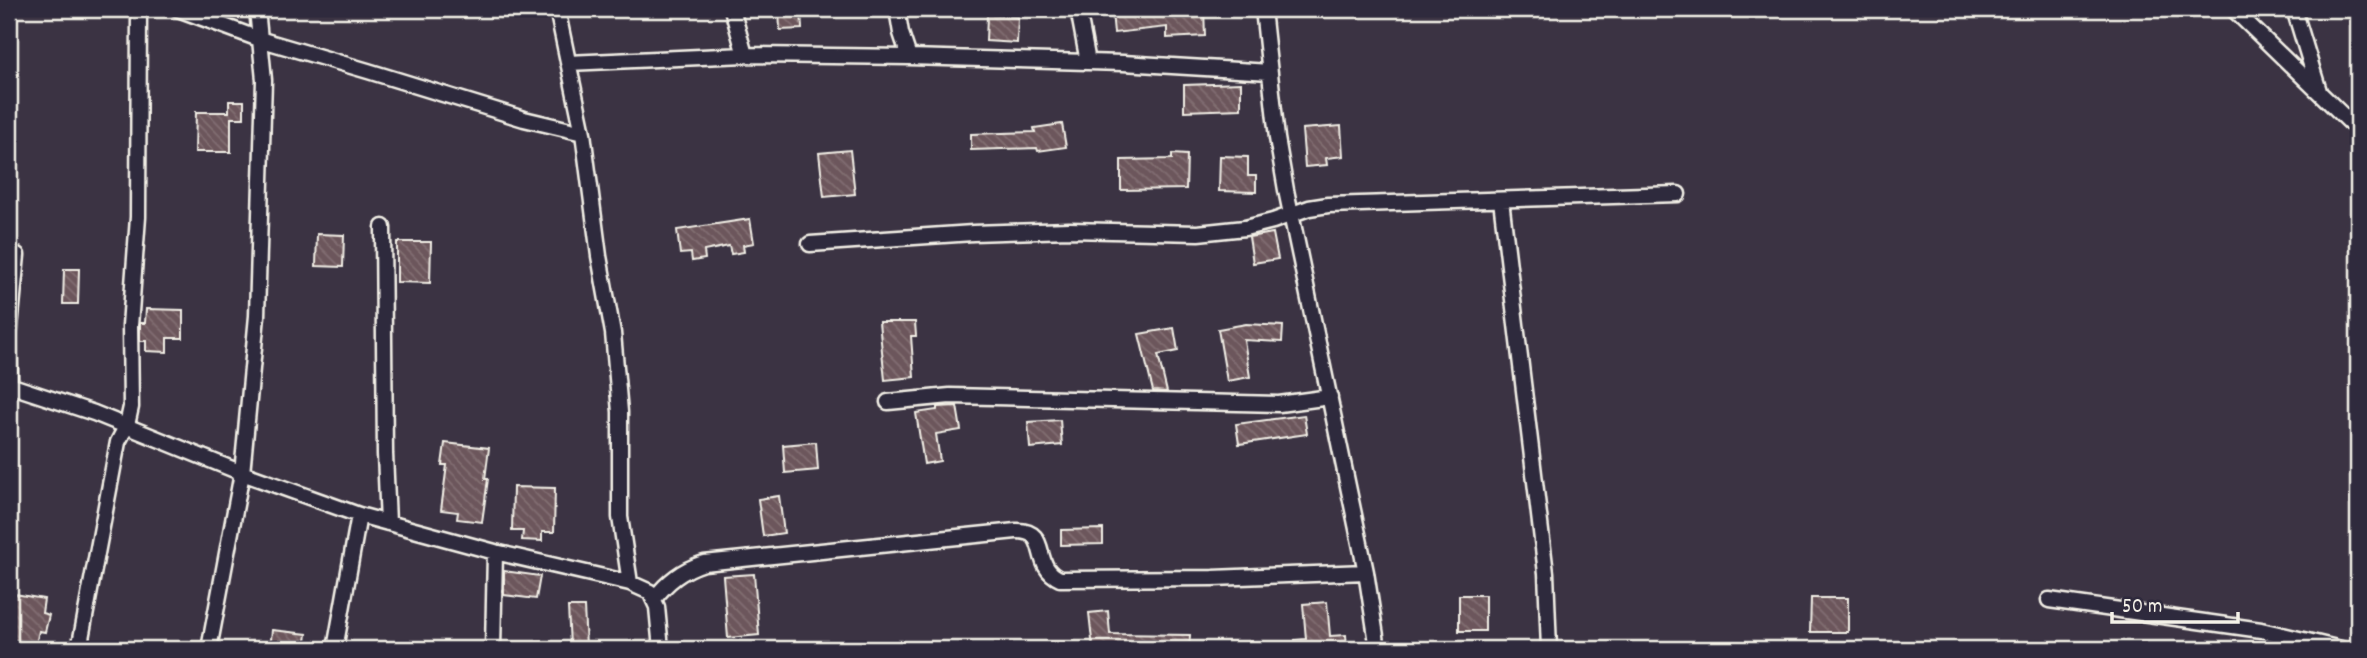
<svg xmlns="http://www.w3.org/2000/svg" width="2367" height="658" viewBox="0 0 2367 658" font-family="Dekko,sans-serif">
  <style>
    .building { fill: url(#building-back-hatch); stroke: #f4f1e8; stroke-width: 2 }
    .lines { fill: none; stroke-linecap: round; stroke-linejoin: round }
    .minor-casing { stroke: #f4f1e8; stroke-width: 19 }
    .minor { stroke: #2f2a3d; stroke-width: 14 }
  </style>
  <defs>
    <pattern id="building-back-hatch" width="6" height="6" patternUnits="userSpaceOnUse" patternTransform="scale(1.75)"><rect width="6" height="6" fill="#6c565b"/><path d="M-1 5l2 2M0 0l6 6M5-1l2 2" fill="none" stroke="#826f73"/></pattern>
  </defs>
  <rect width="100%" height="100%" fill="#3b3343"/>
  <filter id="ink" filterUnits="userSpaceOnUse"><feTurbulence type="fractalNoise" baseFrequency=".0143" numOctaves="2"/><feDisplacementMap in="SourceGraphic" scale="14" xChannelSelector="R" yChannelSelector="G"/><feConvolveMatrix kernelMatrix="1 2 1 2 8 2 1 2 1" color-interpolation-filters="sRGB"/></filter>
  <g filter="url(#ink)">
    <path class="building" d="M779 9H801L802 29 780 30Z
      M1138 9H1150V11L1204 9 1205 36 1167 38V27L1114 33 1112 12Z
      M987 15 1018 17 1017 43 986 41Z
      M1241 83V109L1184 111V85Z
      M229 101H244V118H231V152H195L196 112H229Z
      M1062 124 1066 147 1038 151 1037 148 971 150V134L1035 132 1034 128Z
      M1341 126 1343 156 1326 158 1327 165 1305 167 1302 129Z
      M850 150 855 194 824 197 819 153Z
      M1172 154 1187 155 1186 189 1121 190V160L1172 159Z
      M1220 156 1248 157V176H1256V192L1219 191Z
      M750 219 754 243 743 245 744 252 731 254 729 246 704 251 705 259 692 261 691 253 680 254 677 230Z
      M1273 233 1278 259 1253 263 1249 237Z
      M317 234 344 235 343 267 316 266Z
      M397 242H431L430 283 397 282Z
      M64 269H79L78 304H63Z
      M146 309 183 310V338H167V352L146 351V341H140V323H145Z
      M879 322H915L916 336H911L914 377 885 380Z
      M1246 324 1283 326 1282 342 1244 340 1250 377 1227 381 1218 329Z
      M1174 328 1178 351 1158 355 1167 392 1153 391 1139 334Z
      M957 406 961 430 936 434 940 461 924 464 916 413 937 410V407Z
      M1304 415 1307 434 1239 444 1236 424Z
      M1060 420 1062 445 1030 448 1028 422Z
      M816 442 818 470 785 473 783 445Z
      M445 443 489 448 485 479H488L482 522 457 519 458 512 441 510 447 465H442Z
      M513 487 555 488 554 532H542V541L522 540 523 531H512Z
      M779 496 784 533 763 536 758 499Z
      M1103 529V544L1061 545V530Z
      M504 571 540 576 536 599 504 595Z
      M754 574 759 635 728 638 723 576Z
      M9 593 44 599 42 613 49 615 45 632 39 631 36 644 9 639Z
      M1459 595H1485V631H1459Z
      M1811 598H1848V632H1810Z
      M1327 602 1330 636 1346 635 1347 649H1296L1295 640 1306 639 1303 604Z
      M568 607H584L586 646H570Z
      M1108 611 1110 634 1190 635 1189 649H1093L1089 613Z
      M272 630 307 634 305 649H270Z"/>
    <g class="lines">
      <g class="minor-casing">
        <path id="minor" d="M178 9 259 39 368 71 524 119 583 133
          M557 9 583 133 599 256 613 333 620 412V517L630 583
          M732 9 745 55
          M897 9 901 33 909 57
          M1078 9 1088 62
          M1263 9 1277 138 1286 190 1366 572 1378 649
          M2233 9 2358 130
          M2294 9 2319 91
          M568 63 745 55 909 57 1123 63 1270 72
          M1501 200 1546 573 1549 649
          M383 227 385 454 388 523
          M810 244 973 233 1069 230 1198 233 1245 228 1273 221 1309 208 1328 205 1678 194
          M9 338 17 255
          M9 339 10 385
          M9 385 94 413 242 473 359 515 495 552 630 583 650 592 657 607 661 649
          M888 402 950 396 1279 404 1330 397
          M654 599C668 581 682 570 704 563L1016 531C1052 530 1030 566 1060 579L1213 578 1366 572
          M2049 600 2261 630 2341 649
          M79 649 118 442 127 425 131 407 130 326 138 217 139 9
          M209 649 242 473 257 316 264 80 257 9
          M335 649 359 515
          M493 649 495 552"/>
      </g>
      <use href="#minor" class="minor"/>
    </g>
  </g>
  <rect width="2367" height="658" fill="none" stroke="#2f2a3d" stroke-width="35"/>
  <rect x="18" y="18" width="2332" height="623" fill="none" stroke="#f4f1e8" stroke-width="2.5" filter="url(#ink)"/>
  <path d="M2112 612v10h126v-10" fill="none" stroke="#f4f1e8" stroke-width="3.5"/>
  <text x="2122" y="612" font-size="21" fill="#f4f1e8" stroke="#2f2a3d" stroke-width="5" paint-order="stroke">50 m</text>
</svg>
